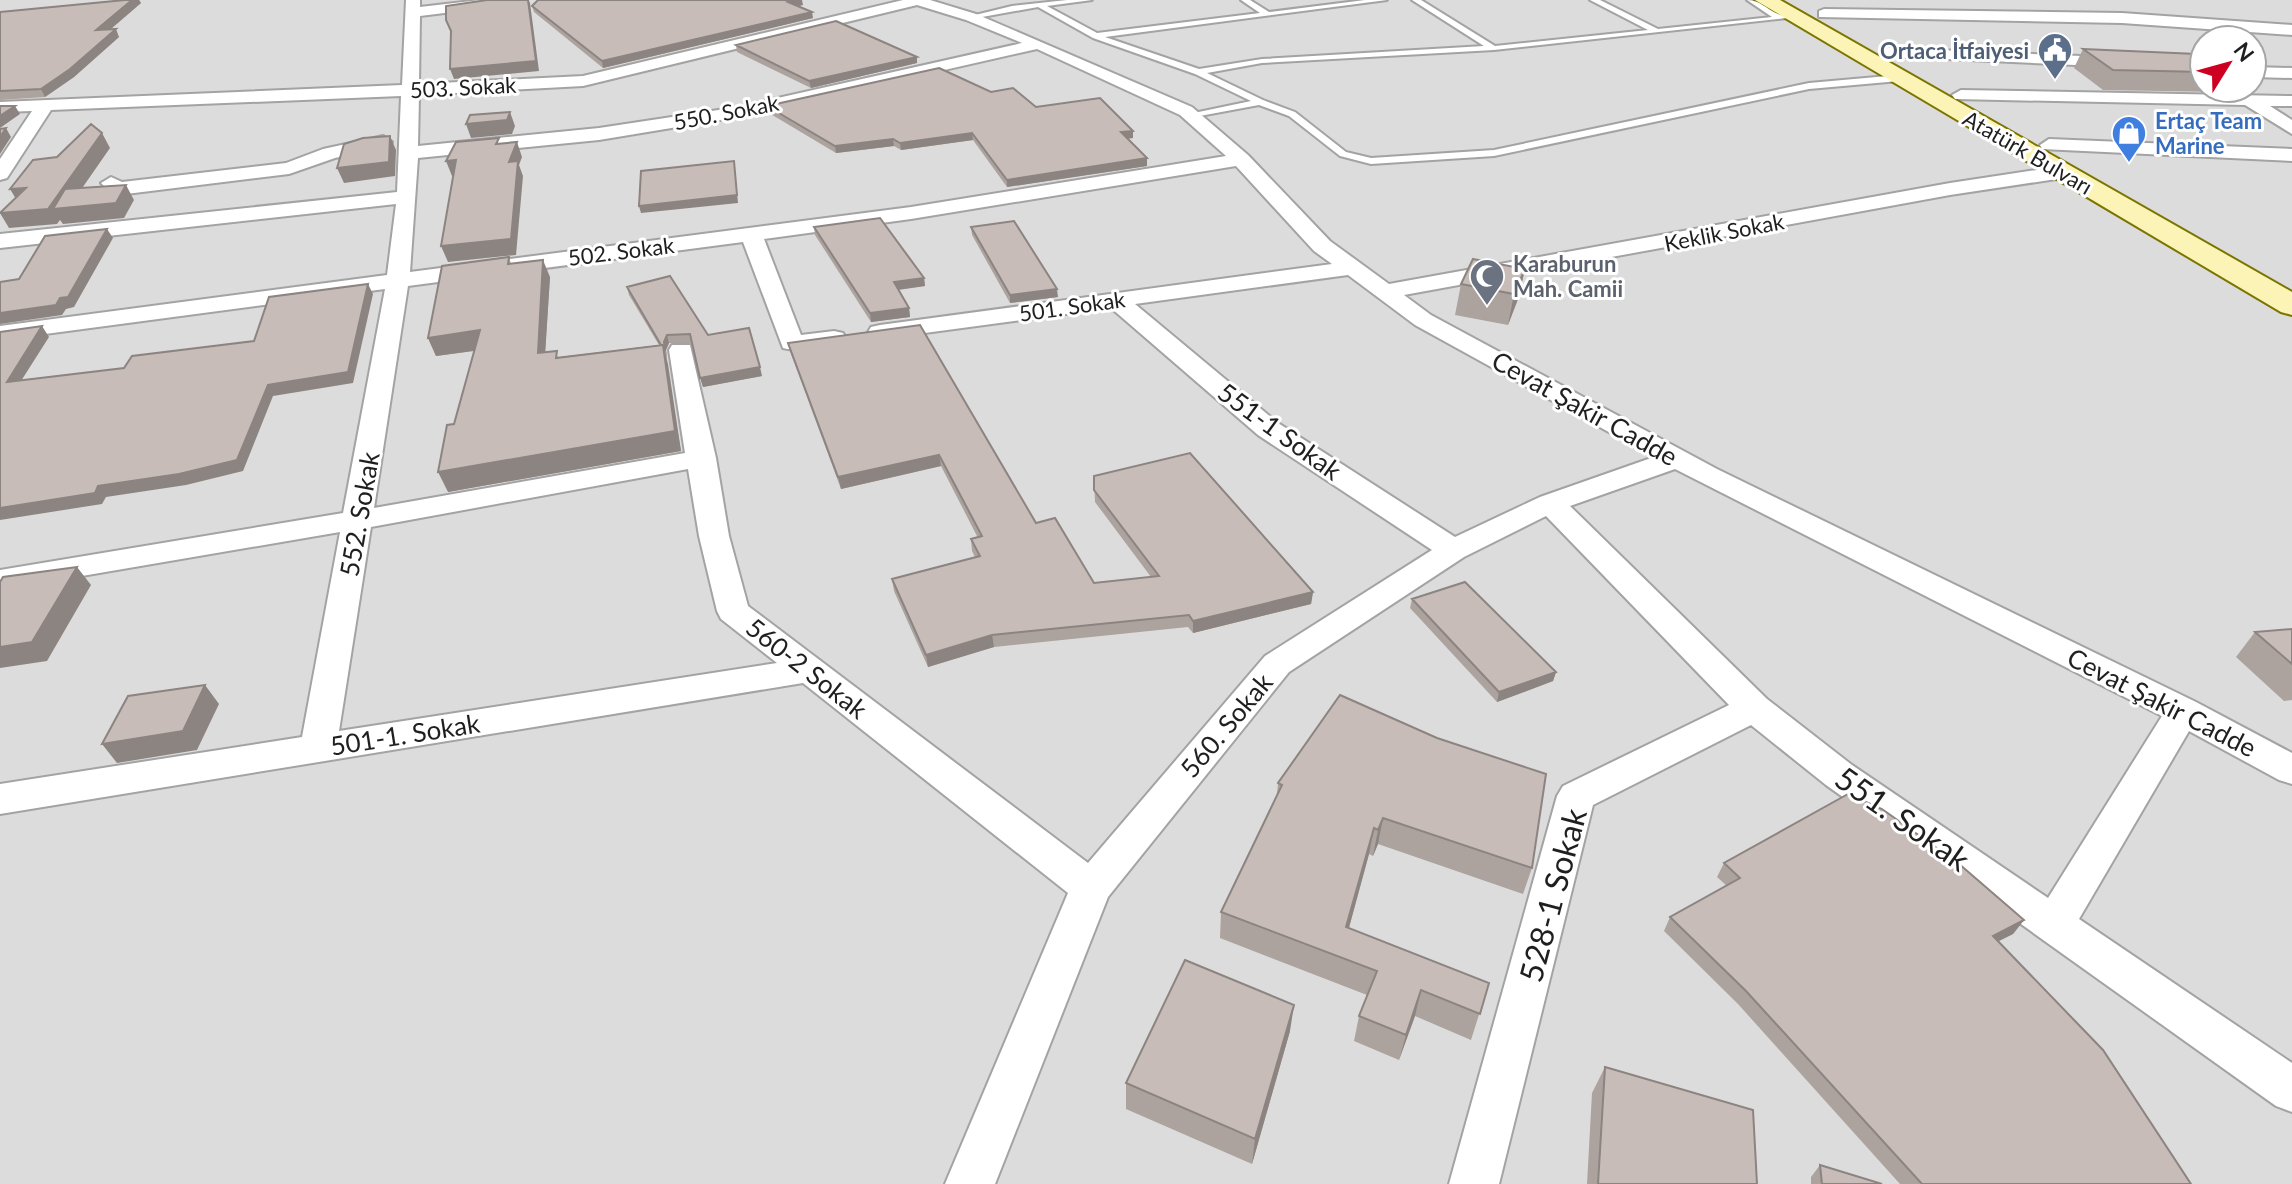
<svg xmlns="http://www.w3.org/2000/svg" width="2292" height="1184" viewBox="0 0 2292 1184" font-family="Lato,sans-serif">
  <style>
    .residential { fill: #dddcdc; fill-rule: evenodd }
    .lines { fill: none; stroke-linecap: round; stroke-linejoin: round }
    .lane-casing { stroke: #a3a3a3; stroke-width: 4 }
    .street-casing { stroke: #a3a3a3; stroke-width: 4 }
    .secondary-casing { stroke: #7b7500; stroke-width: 4 }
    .lane { fill: #fff; fill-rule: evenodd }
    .street { fill: #fff; fill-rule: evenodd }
    .secondary { fill: #fcf4b7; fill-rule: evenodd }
    .wall { fill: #aca29e }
    .shaded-wall { fill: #8c8481 }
    .building { fill: #c8bcb8; stroke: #8c8481; stroke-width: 2 }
    .labels { text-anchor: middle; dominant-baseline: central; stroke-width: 6; stroke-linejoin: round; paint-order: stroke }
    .far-service-label { font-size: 22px; font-weight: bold; fill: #4e5e75; stroke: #fff; text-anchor: end }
    .far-street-label { font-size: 22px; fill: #1f1f1f; stroke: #fff }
    .far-shop-label { font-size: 22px; font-weight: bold; fill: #366cbe; stroke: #fff; text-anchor: start }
    .far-worship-label { font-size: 22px; font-weight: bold; fill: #5b616d; stroke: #fff; text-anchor: start }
    .street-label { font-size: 26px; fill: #1f1f1f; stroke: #fff }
    .near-street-label { font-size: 32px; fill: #1f1f1f; stroke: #fff }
  </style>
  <rect width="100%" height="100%" fill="#f0eae5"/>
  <path class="residential" d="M0 0H2292V1184H0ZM2204 40H2252V88H2204Z"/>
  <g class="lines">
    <g class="lane-casing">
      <path id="lane" d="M1067 0H1092L1047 6 1097 33 1260 13 1241 0H1250L1269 12 1365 0H1387L1105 37 1199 69 1262 59 1484 46 1412 0H1421L1495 46 1648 30 1590 0H1600L1658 29 1772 17 1747 0C1760 0 1766 9 1778 14 1784 17 1791 15 1797 17L1494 50 1262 63 1207 73 1263 100 1295 112 1346 152 1371 158 1494 150 1809 83 1899 75 1903 78 1899 81 1809 89 1494 156 1371 164 1340 156 1289 116 1259 105 1189 118V114L1251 101 1195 74 1093 38 1038 7 971 19 967 17 1012 6Z"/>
    </g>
    <g class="street-casing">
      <path id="street" d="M406 0H420V7L480 0H526L519 4 420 16 419 84 583 76 903 0H930L976 14 1192 107 1248 155 1330 241 1389 284 1950 183 2063 166 2070 168 2073 172 2070 176 2063 178 1950 195 1404 295 1431 315 1717 469 2196 702 2292 753V784L2279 780 2189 731 2079 919 2292 1063V1112L2276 1106 1826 785 1751 725 1593 805 1499 1184H1449L1557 796 1563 786 1729 705 1546 516 1464 557 1289 672 1108 897 995 1184H945L1068 893 803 683 0 814V784L302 737 340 532 0 590V570L343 513 385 289 0 340V326L387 275 396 204 0 248V234L397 192 401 96 51 110 7 178 0 180V159L32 111 0 112V102L402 85ZM917 5 966 20 1022 43 738 107 599 128 418 146 419 95 583 86ZM1037 49 1180 115 1226 156 911 207 410 272 418 158 599 140 738 117ZM1236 166 1314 251 1332 264 880 325 871 327 868 332 871 337 880 339 1111 308 1258 435 1432 550 1265 656 1088 863 748 606 729 536 716 458 690 345H672L669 350 685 453 374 508 408 286 743 242 783 348C801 353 825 348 843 343L846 338 843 333 834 331 801 335 764 239 911 219ZM1348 275 1415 325 1654 457 1540 497 1455 537 1278 423 1135 304ZM688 469 699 536 717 611 721 619 777 663 339 731 371 527ZM1675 469 2162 716 2048 898 1852 765 1767 699 1570 506Z
        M1824 9 2122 13 2292 25V35L2122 23 1819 17V11Z
        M1888 48 2204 61V71L1882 56V50Z
        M2252 67 2292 68V78L2252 77Z
        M1961 90 2292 96V106H2270L2292 120V134L2245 105 1955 99 1952 95Z
        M383 136 392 142 390 146 335 158 289 174 118 195 111 193 101 183 111 177 122 182 286 163 323 149Z
        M2049 139 2292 149V161L2042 149 2040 145Z"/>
    </g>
    <g class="secondary-casing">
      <path id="secondary" d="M1755 0H1780L2292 292V315L2281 312Z"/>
    </g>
    <use href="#lane" class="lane"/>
    <use href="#street" class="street"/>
    <use href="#secondary" class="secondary"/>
  </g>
  <path class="wall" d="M125 0H139L141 3 110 30 119 37 74 77 45 97 0 100V12Z
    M803 5 798 6 813 18 603 68 534 12 532 6Z
    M736 45 917 57V63L811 88 737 52Z
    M2083 49 2204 57V88H2225L2223 92 2103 90 2074 68Z
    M991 92 1133 138 1127 139 1147 166 1007 187 973 140 901 150 894 146 836 153 769 113 767 106Z
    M814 227 924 278 925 286 899 290 909 308 910 317 871 322 815 235Z
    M971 227 1058 297 1010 303 972 235Z
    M509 257 511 264 550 277 545 352 559 357 659 345 629 295 627 287 708 335 762 376 703 387 692 343H669L666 350 667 359 666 358 681 451 448 492 454 424 474 351 436 356 428 338Z
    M1525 269 1518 299 1508 325 1455 315 1461 284Z
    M788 343 1036 523 1094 583 1151 577 1095 502 1094 476 1313 592 1311 604 1193 633 1188 627 994 647 928 667 894 591 892 579 975 557 972 551 971 539 978 538 941 466 841 489 791 354Z
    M1412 599 1556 672 1553 681 1497 702 1410 608Z
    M2292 629V700L2284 701 2236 657 2255 632Z
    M1278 783 1532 868 1523 894 1378 844 1373 856 1369 854 1349 928 1489 983 1471 1040 1415 1016 1399 1060 1354 1041 1359 1016 1367 995 1220 938 1221 912 1277 794Z
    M1724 863 2024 920 2013 934 1998 941 2191 1184H1900L1738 1004 1664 931 1670 917 1727 886 1717 877Z
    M1290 1031 1252 1164 1126 1109V1083Z
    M1605 1067 1757 1184H1587L1592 1093Z
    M1820 1165 1882 1184H1811V1177Z"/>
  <path class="shaded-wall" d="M132 0H139L141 3 100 38 96 30Z
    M528 0 530 3 539 71 454 79 450 69Z
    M798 0H802L803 5 789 8 788 2Z
    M812 12 813 18 603 68 602 61Z
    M116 29 119 37 74 77 45 97 41 89Z
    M917 57V63L811 88 809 81Z
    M15 106 20 114 0 128V116Z
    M510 112 515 126 512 134 471 138 466 124Z
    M6 128 11 137 0 154V137Z
    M1133 131V138L1121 139V132Z
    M102 133 110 148 69 207 126 185 134 200 124 218 63 224 60 220 57 224 9 228 0 213Z
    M972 133 973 140 901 150 900 143Z
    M390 136 396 150 395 176 344 183 337 168Z
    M893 139 894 146 836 153 835 146Z
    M517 142 522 157 519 165 523 176 516 255 448 262 441 246 509 162Z
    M1147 158V166L1007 187V180Z
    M456 160 461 175 452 176 446 161Z
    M734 161 738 203 641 213 639 206Z
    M26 188 19 204 10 189Z
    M107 229 113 238 74 307 66 309 62 315 0 324V313Z
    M543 260 550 277 544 372 538 353Z
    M1525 269 1518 299 1508 325 1514 294Z
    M924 278 925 286 895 290 894 282Z
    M368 284 373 294 353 383 273 396 243 471 186 485 106 497 102 504 0 520V508L98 486 268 385Z
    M1057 289 1058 297 1010 303V295Z
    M909 308 910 317 871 322 870 313Z
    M42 326 49 337 14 392 7 382Z
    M480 330 487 349 436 356 428 338Z
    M667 335 669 343 666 350 667 359 664 342Z
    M663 345 668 364 681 451 448 492 438 472Z
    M760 367 762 376 703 387 700 378Z
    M939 455 941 466 841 489 838 477Z
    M77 567 91 585 47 661 0 668V647Z
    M1313 592 1311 604 1193 633V621Z
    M992 635 994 647 928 667 926 655Z
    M1556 672 1553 681 1497 702 1499 692Z
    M205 685 219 704 197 750 117 763 102 744Z
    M1383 818 1378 844 1373 856 1378 830Z
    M1374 828 1369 854 1342 953 1346 927Z
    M2024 920 2013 934 1983 949 1993 936Z
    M1421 990 1415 1016 1399 1060 1406 1035Z
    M1294 1005 1290 1031 1252 1164 1255 1139Z"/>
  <path class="building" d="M125 0H132L96 30 116 29 70 69 41 89 0 91V12Z
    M487 0H528L536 61 450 69 451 31 446 20V6Z
    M538 0H798L788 2 812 12 602 61 532 6Z
    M836 21 917 57 809 81 736 45Z
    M2083 49 2197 54 2204 57V72L2113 70Z
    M939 68 991 92 1013 88 1036 107 1100 98 1133 131 1121 132 1147 158 1007 180 972 133 900 143 893 139 835 146 767 106Z
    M0 106H15L0 116Z
    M510 112 507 120 466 124 470 115Z
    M91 124 102 133 48 209 0 213 26 188 10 189 33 160 57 157Z
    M6 128 0 137V129Z
    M390 136 389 162 337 168 344 144 363 138Z
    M499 138 496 144 517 142 509 162 518 161 511 239 441 246 456 160 446 161 456 142Z
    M734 161 737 195 639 206 641 171Z
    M126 185 116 203 53 209 65 189Z
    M880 218 924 278 894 282 909 308 870 313 814 227Z
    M1014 221 1057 289 1010 295 971 227Z
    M107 229 68 297 60 298 56 305 0 313V282L19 279 45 236Z
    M509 257 508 264 543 260 538 353 557 351 556 358 663 345 675 431 438 472 447 425 454 424 480 330 428 338 442 266Z
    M1473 259 1525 269 1514 294 1461 284Z
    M670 276 708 335 749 328 760 367 700 378 690 334 667 335 664 342 665 351 663 345H661L627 287Z
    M368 284 348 372 268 385 237 460 179 474 98 486 95 493 0 508V332L42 326 7 382 124 368 132 356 254 341 269 297Z
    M920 325 1036 523 1055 518 1094 583 1159 576 1094 490V476L1190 453 1313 592 1193 621 1189 615 992 635 926 655 892 579 980 556 971 539 982 536 939 455 838 477 788 343Z
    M77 567 32 642 0 647V582L3 577Z
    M1465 582 1556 672 1499 692 1412 599Z
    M2292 629V664L2255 632Z
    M205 685 183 731 102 744 128 696Z
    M1340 695 1437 738 1546 774 1532 868 1383 818 1378 830 1374 828 1346 927 1489 983 1480 1014 1421 990 1406 1035 1359 1016 1377 971 1221 912 1282 785 1278 783Z
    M1848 794 1882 809 1958 863 2024 920 1993 936 2103 1050 2191 1184H1922L1746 991 1670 917 1740 878 1724 863Z
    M1185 960 1294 1005 1255 1139 1126 1083Z
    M1605 1067 1753 1110 1757 1184H1598Z
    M1820 1165 1882 1184H1822Z"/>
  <defs>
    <g id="civic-pin" transform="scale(1.8)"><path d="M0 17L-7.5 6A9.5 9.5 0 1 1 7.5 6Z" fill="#5c6f8a" stroke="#fff"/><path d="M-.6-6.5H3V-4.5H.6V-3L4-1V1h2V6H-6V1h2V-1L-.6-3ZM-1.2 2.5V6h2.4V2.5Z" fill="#fff"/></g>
    <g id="shop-pin" transform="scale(1.8)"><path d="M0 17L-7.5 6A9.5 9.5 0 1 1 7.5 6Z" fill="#3f7fe0" stroke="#fff"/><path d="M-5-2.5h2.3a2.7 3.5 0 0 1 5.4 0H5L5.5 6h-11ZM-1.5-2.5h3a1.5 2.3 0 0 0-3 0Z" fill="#fff"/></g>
    <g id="mosque-pin" transform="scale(1.8)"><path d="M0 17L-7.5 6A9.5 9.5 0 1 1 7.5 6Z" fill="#6b7280" stroke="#fff"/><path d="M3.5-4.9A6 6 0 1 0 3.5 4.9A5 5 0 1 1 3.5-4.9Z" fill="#fff"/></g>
  </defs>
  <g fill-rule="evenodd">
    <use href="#civic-pin" x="2055" y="50"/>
    <use href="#shop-pin" x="2129" y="133"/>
    <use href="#mosque-pin" x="1487" y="276"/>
  </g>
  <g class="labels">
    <g class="far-service-label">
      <text x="2029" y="50">Ortaca İtfaiyesi</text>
    </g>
    <g class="far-street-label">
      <text transform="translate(463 87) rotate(-3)">503. Sokak</text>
      <text transform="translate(726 112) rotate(-11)">550. Sokak</text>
      <text transform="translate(2028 152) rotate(30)">Atatürk Bulvarı</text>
      <text transform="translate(1724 232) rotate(-11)">Keklik Sokak</text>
      <text transform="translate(621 251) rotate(-7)">502. Sokak</text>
      <text transform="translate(1072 306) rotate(-8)">501. Sokak</text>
    </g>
    <g class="far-shop-label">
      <text x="2155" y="120">Ertaç Team<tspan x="2155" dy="25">Marine</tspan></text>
    </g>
    <g class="far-worship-label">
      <text x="1513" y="263">Karaburun<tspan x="1513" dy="25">Mah. Camii</tspan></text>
    </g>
    <g class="street-label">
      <text transform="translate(1585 408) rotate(29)">Cevat Şakir Cadde</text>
      <text transform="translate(1280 431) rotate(36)">551-1 Sokak</text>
      <text transform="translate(359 514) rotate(-80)">552. Sokak</text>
      <text transform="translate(807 668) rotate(38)">560-2 Sokak</text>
      <text transform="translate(2162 702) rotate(27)">Cevat Şakir Cadde</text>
      <text transform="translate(1226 725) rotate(-50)">560. Sokak</text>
      <text transform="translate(405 734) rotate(-9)">501-1. Sokak</text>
    </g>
    <g class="near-street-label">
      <text transform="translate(1903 818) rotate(35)">551. Sokak</text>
      <text transform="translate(1552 895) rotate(-75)">528-1 Sokak</text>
    </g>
  </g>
  <g transform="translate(2228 64) rotate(53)"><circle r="38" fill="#ffffff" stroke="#a5a5a5" stroke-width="2"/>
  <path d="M0-6L14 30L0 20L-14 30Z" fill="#ce0021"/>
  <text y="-12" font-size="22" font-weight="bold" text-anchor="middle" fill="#1f1f1f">N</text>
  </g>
</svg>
